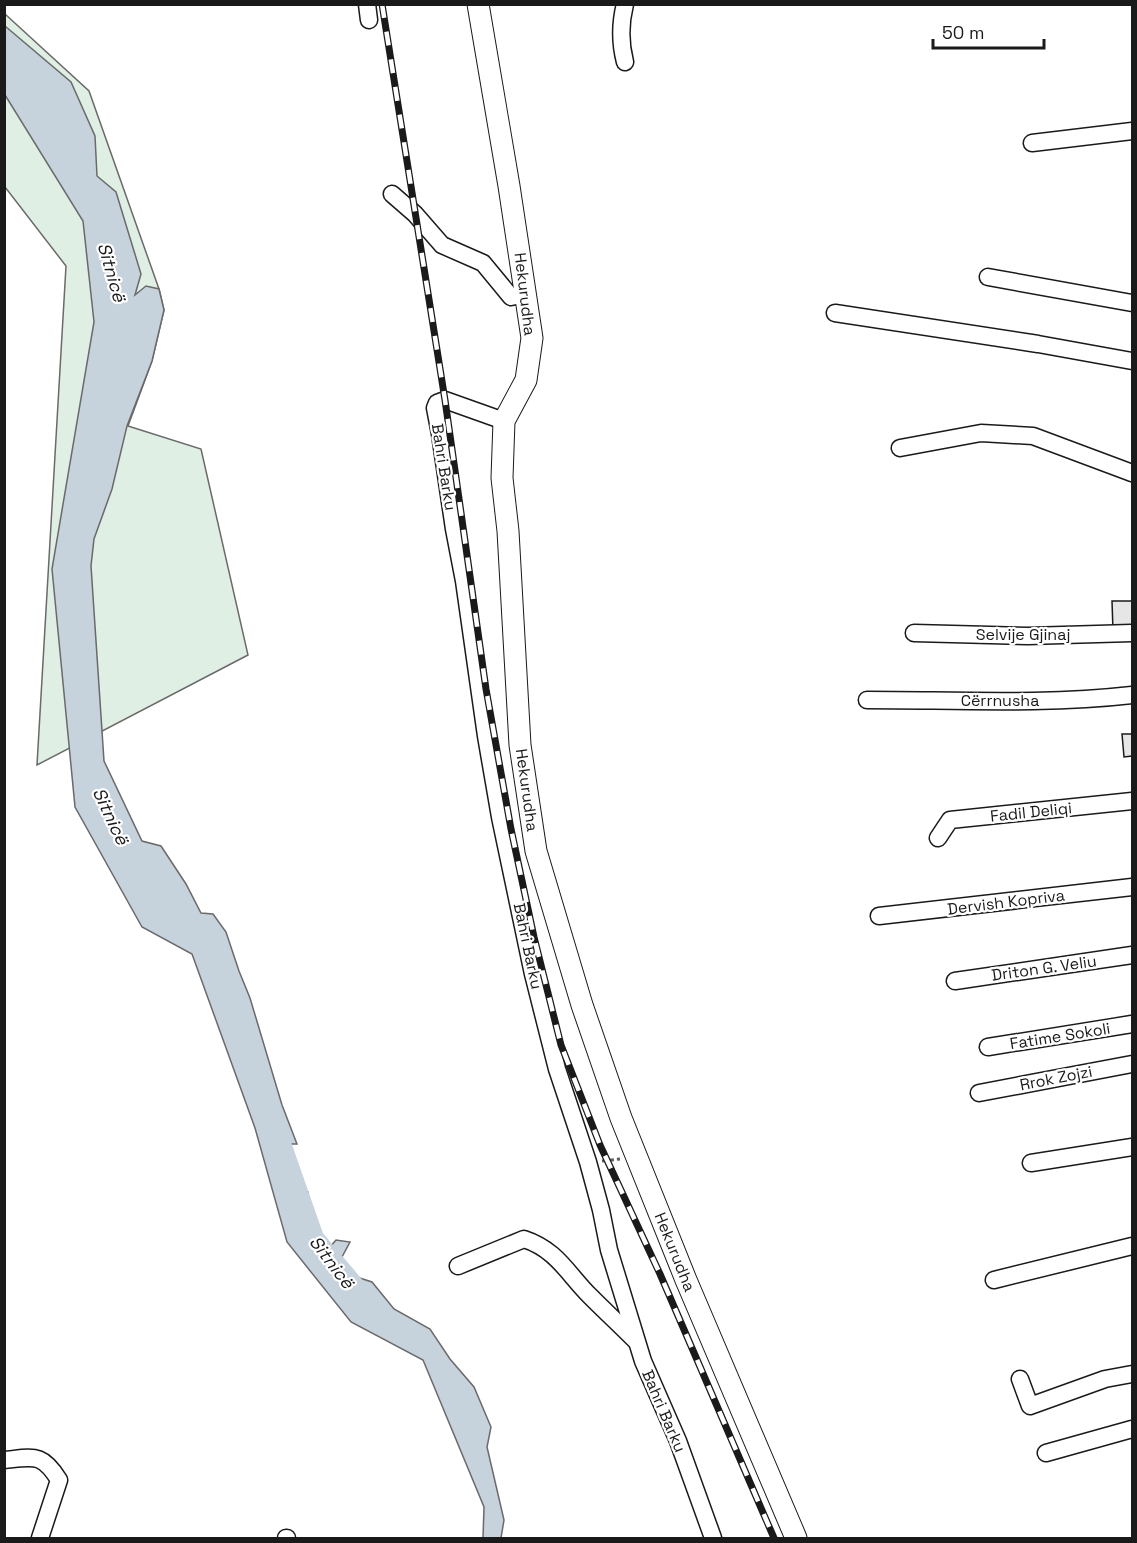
<svg xmlns="http://www.w3.org/2000/svg" width="1137" height="1543" viewBox="0 0 1137 1543" font-family="'Space Grotesk',sans-serif">
  <style>
    .green { fill: #e0efe3; stroke: #6a6a6a; stroke-width: 1.5 }
    .water { fill: #c6d2dc; stroke: #6a6a6a; stroke-width: 1.5 }
    .lines { fill: none; stroke-linecap: round; stroke-linejoin: round }
    .river { stroke: #c6d2dc; stroke-width: 27 }
    .building { fill: #e6e6e6; stroke: #1a1a1a; stroke-width: 1.5 }
    .minor-casing { stroke: #1a1a1a; stroke-width: 19 }
    .major-casing { stroke: #1a1a1a; stroke-width: 23 }
    .path { stroke: #5f5f5f; stroke-width: 3; stroke-dasharray: 4.5 3; stroke-linecap: butt }
    .minor { stroke: #fff; stroke-width: 16 }
    .major { stroke: #fff; stroke-width: 21 }
    .rail-casing { stroke: #1a1a1a; stroke-width: 7 }
    .rail { stroke: #fff; stroke-width: 4.5; stroke-dasharray: 14; stroke-linecap: butt }
    .labels { text-anchor: middle; dominant-baseline: central; stroke-width: 4.5; stroke-linejoin: round; paint-order: stroke }
    .street-label { font-size: 16px; fill: #1a1a1a; stroke: #fff }
    .water-label { font-size: 18px; font-style: italic; fill: #1a1a1a; stroke: #fff }
  </style>
  <rect width="100%" height="100%" fill="#fff"/>
  <path class="green" d="M5 14 89 91 159 289 164 310 152 361 128 426 201 449 248 655 37 765 66 266 5 187Z"/>
  <path class="water" d="M5 26 71 82 95 136 97 176 116 192 141 274 135 295 146 286 159 289 164 310 152 361 127 426 112 489 94 539 91 566 104 761 142 841 161 846 186 884 201 913 213 914 226 932 239 971 250 998 282 1105 297 1144H281L275 1164 289 1193 308 1192 310 1224 329 1248 336 1240 350 1242 335 1270 372 1282 394 1309 430 1329 450 1359 474 1387 491 1427 487 1447 504 1520 501 1538H483L484 1507 423 1360 351 1322 287 1242 255 1128 192 954 142 927 75 807 52 569 94 322 83 221 5 95Z"/>
  <g class="lines">
    <path class="river" d="M267 1114 311 1240 361 1299"/>
  </g>
  <path class="building" d="M1112 601H1132V631H1113Z
    M1122 734H1132V756L1124 757Z"/>
  <g class="lines">
    <g class="minor-casing">
      <path id="minor" d="M367 4 369 20
        M625 4C620 24 620 43 625 62
        M1032 143 1132 131
        M392 194 415 214 442 245 483 263 511 297 526 294
        M988 277 1132 303
        M835 313 1038 344 1132 361
        M504 421 445 400 437 403 435 408 440 434 454 529 464 581 486 736 500 817 533 974 557 1069 588 1162 601 1210 609 1250 643 1361 678 1441 713 1538
        M900 448 981 433 1033 436 1132 473
        M914 633 1028 636 1132 633
        M867 700C955 700 1045 705 1132 695
        M938 838 950 820 1132 801
        M879 916 1132 887
        M955 981 1132 955
        M988 1047 1132 1024
        M979 1093 1132 1064
        M1031 1163 1132 1147
        M458 1266 524 1239C557 1250 567 1273 590 1296 606 1312 622 1327 637 1342
        M994 1280 1132 1246
        M1020 1379 1030 1406 1105 1379 1132 1374
        M1046 1453 1132 1429
        M4 1460C35 1457 42 1453 59 1480L40 1538
        M286 1538H287"/>
    </g>
    <g class="major-casing">
      <path id="major" d="M478 4 509 186 532 338 526 380 504 421 502 478 508 531 520 745 536 851 582 1005 621 1118 686 1280 796 1538"/>
    </g>
    <path class="path" d="M602 1161 620 1159"/>
    <use href="#minor" class="minor"/>
    <use href="#major" class="major"/>
    <g class="rail-casing">
      <path id="rail" d="M382 4 445 400 486 689 511 829 534 937 561 1045 600 1145 660 1274 774 1538"/>
    </g>
    <use href="#rail" class="rail"/>
  </g>
  <g class="labels">
    <g class="street-label">
      <text transform="translate(525 294) rotate(83)">Hekurudha</text>
      <text transform="translate(444 467) rotate(81)">Bahri Barku</text>
      <text x="1023" y="634">Selvije Gjinaj</text>
      <text x="1000" y="700">Cërrnusha</text>
      <text transform="translate(527 790) rotate(82)">Hekurudha</text>
      <text transform="translate(1031 812) rotate(-6)">Fadil Deliqi</text>
      <text transform="translate(1006 902) rotate(-7)">Dervish Kopriva</text>
      <text transform="translate(528 946) rotate(78)">Bahri Barku</text>
      <text transform="translate(1044 968) rotate(-8)">Driton G. Veliu</text>
      <text transform="translate(1060 1036) rotate(-9)">Fatime Sokoli</text>
      <text transform="translate(1056 1078) rotate(-11)">Rrok Zojzi</text>
      <text transform="translate(675 1252) rotate(68)">Hekurudha</text>
      <text transform="translate(664 1411) rotate(67)">Bahri Barku</text>
    </g>
    <g class="water-label">
      <text transform="translate(112 272) rotate(74)">Sitnicë</text>
      <text transform="translate(111 816) rotate(65)">Sitnicë</text>
      <text transform="translate(332 1262) rotate(53)">Sitnicë</text>
    </g>
  </g>
  <rect width="1137" height="1543" fill="none" stroke="#1a1a1a" stroke-width="12"/>
  <path d="M933 39v9h111v-9" fill="none" stroke="#1a1a1a" stroke-width="3"/>
  <text x="942" y="39" font-size="18" fill="#1a1a1a" stroke="#ffffff" stroke-width="4.5" paint-order="stroke">50 m</text>
</svg>
